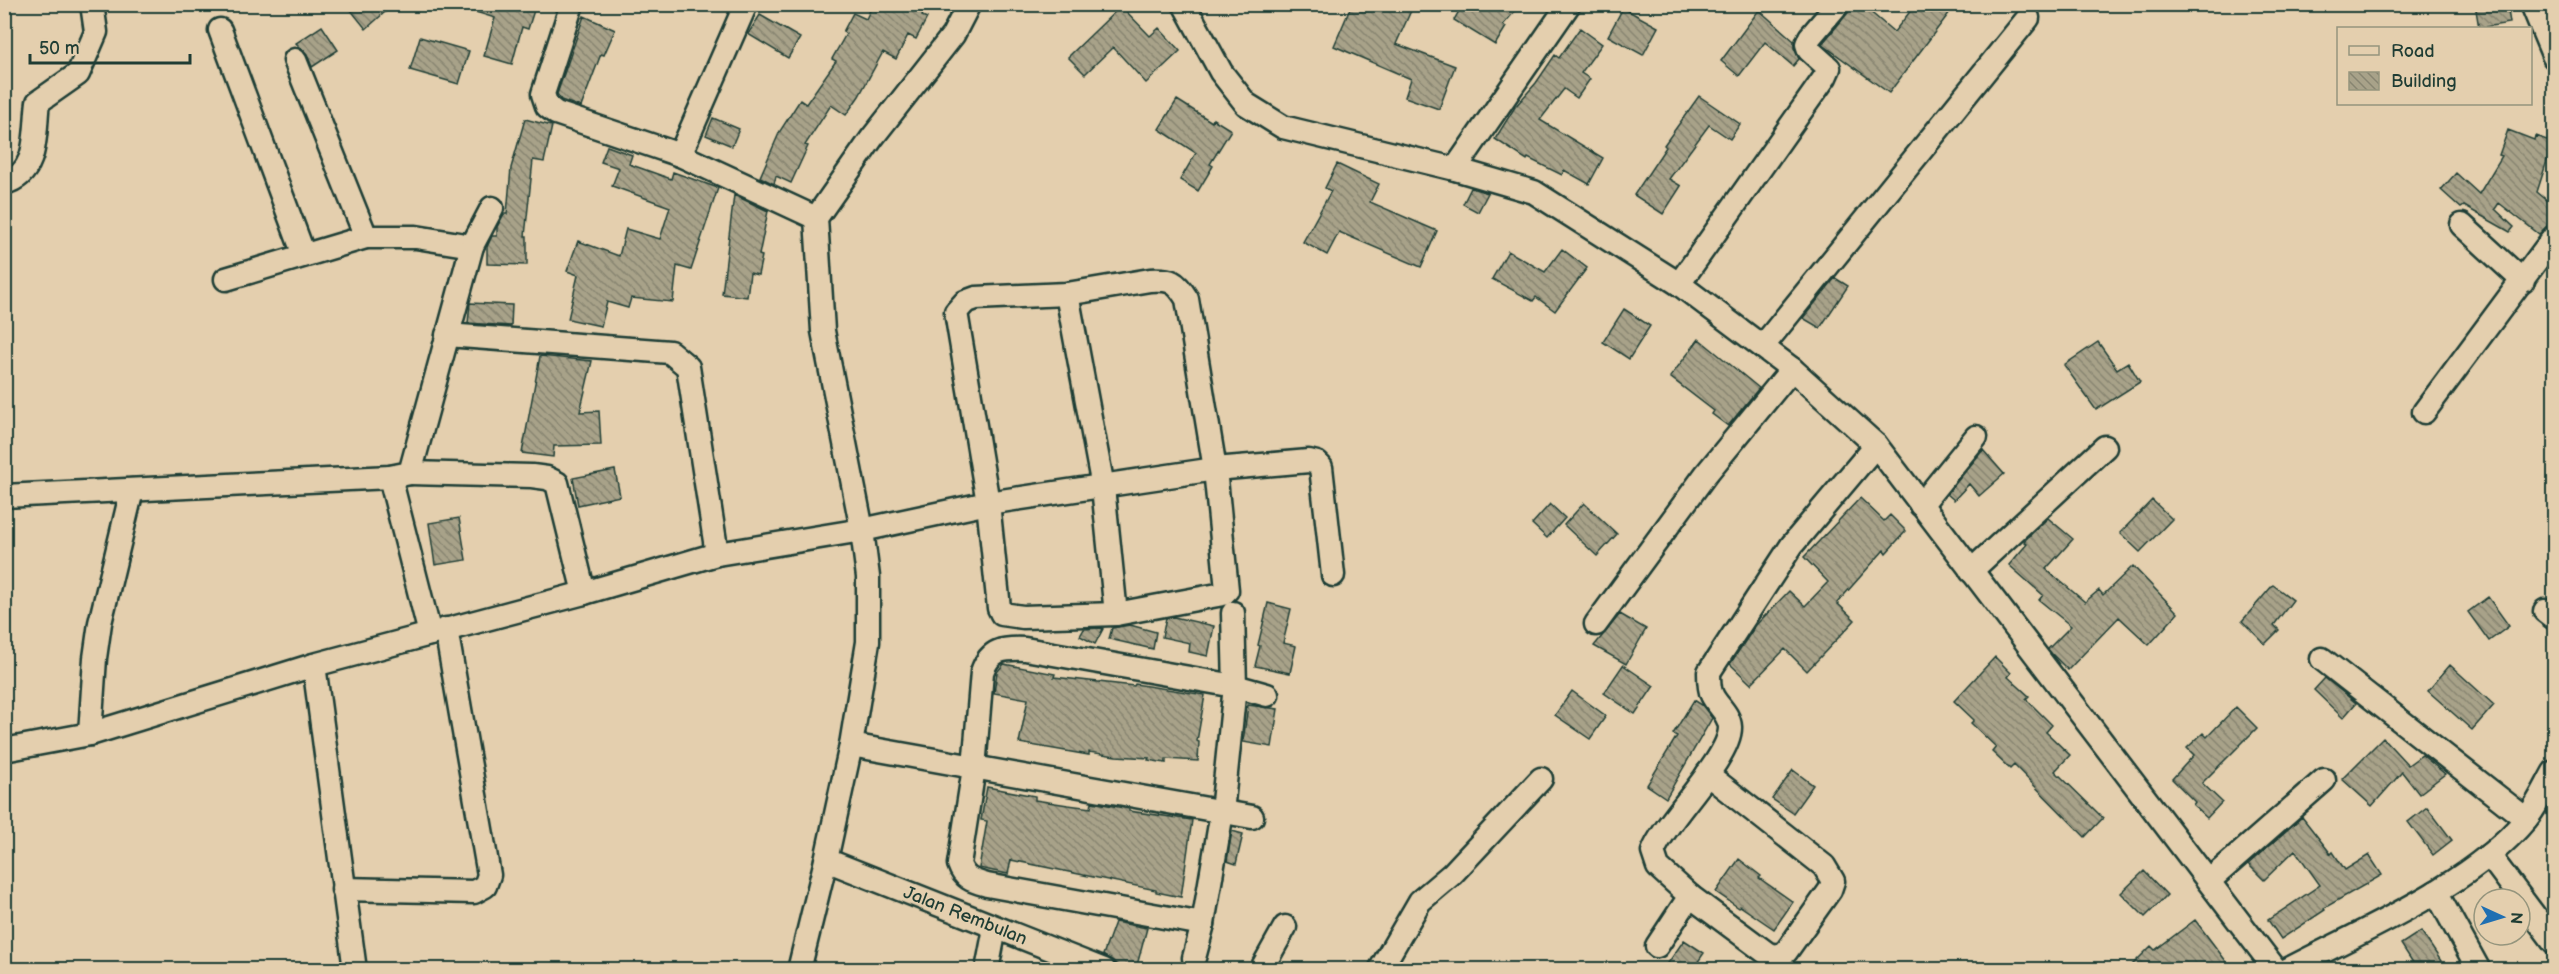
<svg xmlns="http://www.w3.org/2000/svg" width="2559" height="974" viewBox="0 0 2559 974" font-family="'Balsamiq Sans',sans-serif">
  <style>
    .building { fill: url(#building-back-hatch); stroke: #1f3d34; stroke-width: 1.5 }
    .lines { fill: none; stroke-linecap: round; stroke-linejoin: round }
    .minor-casing { stroke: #1f3d34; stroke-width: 27 }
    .minor { stroke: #e4cfae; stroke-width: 22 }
    .labels { text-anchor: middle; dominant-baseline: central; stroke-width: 4.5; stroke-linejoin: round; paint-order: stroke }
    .street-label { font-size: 18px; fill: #1f3d34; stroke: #e4cfae }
  </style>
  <defs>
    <pattern id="building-back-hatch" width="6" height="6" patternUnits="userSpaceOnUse" patternTransform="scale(1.5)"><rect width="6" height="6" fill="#a8a289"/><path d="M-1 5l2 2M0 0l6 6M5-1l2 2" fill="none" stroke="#888571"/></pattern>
  </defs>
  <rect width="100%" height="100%" fill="#e4cfae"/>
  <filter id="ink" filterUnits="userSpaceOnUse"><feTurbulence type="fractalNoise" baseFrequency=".0167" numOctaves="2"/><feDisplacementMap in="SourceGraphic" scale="12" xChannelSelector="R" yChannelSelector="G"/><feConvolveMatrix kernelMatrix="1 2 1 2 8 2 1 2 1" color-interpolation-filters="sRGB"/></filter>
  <g filter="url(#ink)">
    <path class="building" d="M346 4H394L366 29Z
      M464 4H536L528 29 522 27 512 64 484 56 495 18 463 8Z
      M873 4H927L922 16 927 18 916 39 908 35 896 59 883 52 859 96 846 115 831 105 805 145 808 146 791 183 776 176 774 184 760 177 780 131 800 100 806 104 836 61 832 59 846 34 843 32 853 13 866 19Z
      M1352 4H1414L1396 44 1455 66 1439 109 1405 97 1411 79 1334 46Z
      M1463 4H1521L1503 25 1506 27 1495 45 1454 20Z
      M1851 4H1861L1894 32 1916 4H1956L1889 93 1822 44 1848 13Z
      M2475 4H2507L2510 23 2479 28Z
      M1121 6 1150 36 1159 28 1180 51 1146 83 1113 47 1085 74 1068 57Z
      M1623 8 1658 27 1643 55 1608 36Z
      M1759 10 1794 41V48L1799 59 1793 66 1765 42 1739 76 1721 61Z
      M760 15 800 38 788 58 748 34Z
      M584 16 615 30 604 55 601 54 581 107 561 100 557 94Z
      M322 26 338 50 312 67 307 54 296 43Z
      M1580 28 1602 44 1581 73 1590 79 1577 98 1564 89 1540 120 1603 158 1589 184 1564 170 1562 175 1528 158 1527 160 1495 139 1515 107 1536 83 1555 55 1559 58Z
      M420 37 469 51 459 84 410 70Z
      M1699 96 1740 124 1730 139 1709 125 1669 179 1681 186 1663 214 1634 195 1666 147 1664 145Z
      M1177 100 1212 122 1213 119 1231 130 1210 164 1213 166 1198 191 1180 180 1196 153 1159 129Z
      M713 118 739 129 732 146 706 135Z
      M525 119 552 126 544 162 533 160 525 236H527V265L487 264V247L492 236H497V227L504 214H507L511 168Z
      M2508 130 2534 140 2535 136 2553 142 2537 192 2554 206V224L2548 225 2539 234 2499 203 2495 209 2514 227 2510 232 2464 206 2461 208 2441 190 2456 173 2479 194 2502 156 2499 155Z
      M607 146 632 155 629 164 671 179 673 172 718 188 691 270 677 266 673 302 631 298 628 308 607 302 601 326 568 319 578 275 567 271 578 241 619 256 626 229 660 239 670 207 612 186 619 168 601 162Z
      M1337 164 1379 184 1370 202 1437 231 1421 267 1339 232 1327 255 1303 242 1331 191 1325 188Z
      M1471 188 1488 193 1478 212 1463 204Z
      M734 195 768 211 759 255 762 256 758 275 750 273 747 297 722 294Z
      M1562 249 1587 268 1555 311 1536 297 1533 301 1492 279 1508 251 1545 272Z
      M1835 278 1848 286 1820 328 1803 318Z
      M470 303 512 305 511 326 468 323Z
      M1624 309 1650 326 1629 359 1603 342Z
      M1699 339 1759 388 1728 426 1712 414 1714 411 1670 377Z
      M2098 342 2117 369 2128 362 2140 382 2096 410 2064 365Z
      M540 356 592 361 580 412 599 411 601 445 554 446 553 457 522 453Z
      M1983 450 2004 474 1979 496 1969 484 1954 500 1947 494Z
      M615 470 620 496 578 505 573 478Z
      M1860 498 1884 521 1890 515 1906 531 1886 553 1884 550 1837 603 1855 620 1807 671 1785 649 1751 684 1730 664 1756 625 1789 591 1805 606 1828 582 1804 557Z
      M2152 500 2172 519 2140 552 2120 533Z
      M1584 503 1617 534 1597 556 1564 525Z
      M1550 504 1565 518 1547 538 1532 524Z
      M459 518 466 560 435 565 429 523Z
      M2048 518 2073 539 2046 569 2085 602 2099 590 2103 595 2133 566 2178 613 2149 645 2119 617 2068 670 2052 654 2048 649 2071 626 2039 600 2043 595 2009 565 2027 544 2024 541Z
      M2273 585 2293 600 2274 625 2279 630 2265 644 2242 621Z
      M2488 597 2509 626 2489 641 2468 612Z
      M1268 603 1291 609 1283 643 1296 646 1290 673 1255 666 1260 646 1258 645Z
      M1620 614 1646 629 1626 664 1594 646Z
      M1174 617 1214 626 1208 656 1189 652 1190 643 1162 637 1166 618Z
      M1130 625 1156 632 1153 649 1109 639 1112 628Z
      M1100 628 1103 629 1095 644 1080 636 1084 629Z
      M1995 657 2011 673 2008 677 2029 696 2026 699 2052 725 2046 732 2070 755 2055 771 2103 818 2085 837 2014 765 2010 769 1992 752 1996 747 1971 723 1974 720 1954 701Z
      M1004 664 1055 674 1054 677 1134 686 1135 684 1205 695 1197 741 1199 742 1198 761 1166 759V763L1148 760 1149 758 1116 756 1089 752V755L1019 743 1028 699 994 693 997 672Z
      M1623 665 1654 686 1635 714 1604 693Z
      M2450 665 2494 705 2472 730 2428 691Z
      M2325 678 2356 703 2343 718 2314 690Z
      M1572 691 1606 716 1590 739 1555 715Z
      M1694 700 1702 705 1712 718 1666 798 1647 785 1677 736 1673 734Z
      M1248 705 1278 709 1272 747 1243 742Z
      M2236 707 2257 728 2202 783 2222 802 2207 818 2193 805 2195 802 2172 779 2194 755 2187 748 2203 733 2207 737Z
      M2383 738 2408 765 2422 755 2445 774 2419 794 2402 772 2372 806 2342 779Z
      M1793 770 1813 785 1793 813 1772 799Z
      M987 787 1035 796V800L1068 805 1091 808 1092 802 1129 809V811L1192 820 1181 897 1156 892V890L1011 860 1008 874 979 868 987 821 981 820Z
      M2427 807 2452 840 2433 855 2408 822Z
      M2302 817 2331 854 2333 852 2345 870 2369 855 2382 875 2324 908 2325 910 2281 939 2268 920 2320 885 2295 850 2264 880 2248 864Z
      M1232 831 1243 834 1236 864 1227 861Z
      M1739 859 1761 876 1759 878 1793 902 1774 929 1740 906 1739 908 1716 892Z
      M2144 871 2167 895 2145 917 2121 893Z
      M2195 920 2232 969H2128L2151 946 2155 950Z
      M1115 922 1147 928 1136 969H1123L1103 955Z
      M2421 931 2441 961 2428 969H2417L2401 944Z
      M1684 940 1704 953 1693 969H1664Z"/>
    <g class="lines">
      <g class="minor-casing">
        <g id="minor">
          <path d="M572 4 543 94 547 106 556 113 680 155 816 218"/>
          <path d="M1184 4 1221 72 1246 104 1283 127 1455 169 1534 192 1679 284 1792 369 1876 445 2276 970"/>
          <path d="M2532 4 2554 57"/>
          <path d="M220 30 304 255"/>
          <path d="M295 60 366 237"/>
          <path d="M680 155 746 4"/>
          <path d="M1455 169 1569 4"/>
          <path d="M4 183C40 174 34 130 38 102L78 74 96 32 92 4"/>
          <path d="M2462 225 2523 281"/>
          <path d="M226 279 366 237H416L472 246"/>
          <path d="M1150 280C1171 279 1176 281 1187 299L1215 469 1227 590 1223 594 1116 614 1023 617 1002 614 999 608 988 503 956 312 965 302 976 298 1067 294Z"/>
          <path d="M1679 284 1825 77 1829 68 1809 50 1807 44 1810 37 1838 4"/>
          <path d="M1067 294 1103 487 1116 614"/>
          <path d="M447 335 670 352 688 367 717 554"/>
          <path d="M1763 346 2028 18"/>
          <path d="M2424 412 2554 237"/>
          <path d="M410 473 532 476 547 478 557 483 584 593"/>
          <path d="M390 477 430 634"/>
          <path d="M4 496 390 477 410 473 472 246 492 208"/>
          <path d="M1921 505 1976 437"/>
          <path d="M1971 571 2105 447"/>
          <path d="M2545 611 2554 618"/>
          <path d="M1596 624 1706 474 1792 369"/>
          <path d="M2322 659 2526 819"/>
          <path d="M314 665 355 970"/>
          <path d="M90 734 95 658 100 623 132 490"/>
          <path d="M851 745 1252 817"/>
          <path d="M4 750 90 734 314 665 584 593 717 554 862 530 988 503 1215 469 1309 461 1317 463 1321 467 1333 575"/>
          <path d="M2489 855 2554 942"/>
          <path id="s1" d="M826 860 1104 970"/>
          <path d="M2209 881 2324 780"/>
          <path d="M343 889 474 892 485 886 489 875 446 629"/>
          <path d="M2436 892 2479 970"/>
          <path d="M1690 896 1768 954 1777 956 1786 952 1830 890 1833 881 1824 866 1707 774"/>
          <path d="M1203 924 987 885C973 881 964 879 959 864L974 768 982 672C990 649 1003 648 1025 649L1235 686 1267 695"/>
          <path d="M1657 946 1690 896 1658 867 1653 852C1665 820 1731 758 1730 727 1729 713 1717 706 1712 695 1709 689 1709 679 1709 672L1792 545 1876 445"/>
          <path d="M1194 958 1203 924 1222 812 1235 686 1233 613"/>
          <path d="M799 970 826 860 851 745 868 642V577L862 530 823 331 816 218 872 138 953 35 969 4"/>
          <path d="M987 970 995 928"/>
          <path d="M1261 970 1285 927"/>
          <path d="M1380 970 1420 901 1452 874 1541 779"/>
          <path d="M2287 970C2363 930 2471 886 2526 819 2537 806 2545 788 2554 772"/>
        </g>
      </g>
      <use href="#minor" class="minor"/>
    </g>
  </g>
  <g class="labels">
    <g class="street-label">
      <text stroke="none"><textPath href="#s1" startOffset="150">Jalan Rembulan</textPath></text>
    </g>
  </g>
  <rect width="2559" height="974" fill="none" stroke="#e4cfae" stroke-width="24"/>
  <rect x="12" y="12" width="2535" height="950" fill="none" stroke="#1f3d34" stroke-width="2" filter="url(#ink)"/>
  <rect x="2337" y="27" width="195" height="78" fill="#e4cfae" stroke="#95957d" stroke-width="1.5"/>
  <rect x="2349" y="46" width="30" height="9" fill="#e4cfae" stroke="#95957d" stroke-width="1.5"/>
  <text x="2391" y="57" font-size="18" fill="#1f3d34">Road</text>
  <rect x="2349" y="72" width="30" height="18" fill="url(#building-back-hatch)" stroke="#95957d" stroke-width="1.5"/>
  <text x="2391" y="87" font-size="18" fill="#1f3d34">Building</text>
  <g transform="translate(2502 917) rotate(94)"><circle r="28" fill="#e4cfae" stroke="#95957d" stroke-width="1.5"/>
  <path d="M0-4.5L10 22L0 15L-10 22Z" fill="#1f6fb2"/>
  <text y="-9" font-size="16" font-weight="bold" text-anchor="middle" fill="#1f3d34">N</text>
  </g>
  <path d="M30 54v9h160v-9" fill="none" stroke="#1f3d34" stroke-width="3"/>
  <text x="39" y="54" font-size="18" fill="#1f3d34" stroke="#e4cfae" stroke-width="4.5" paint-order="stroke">50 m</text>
</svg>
